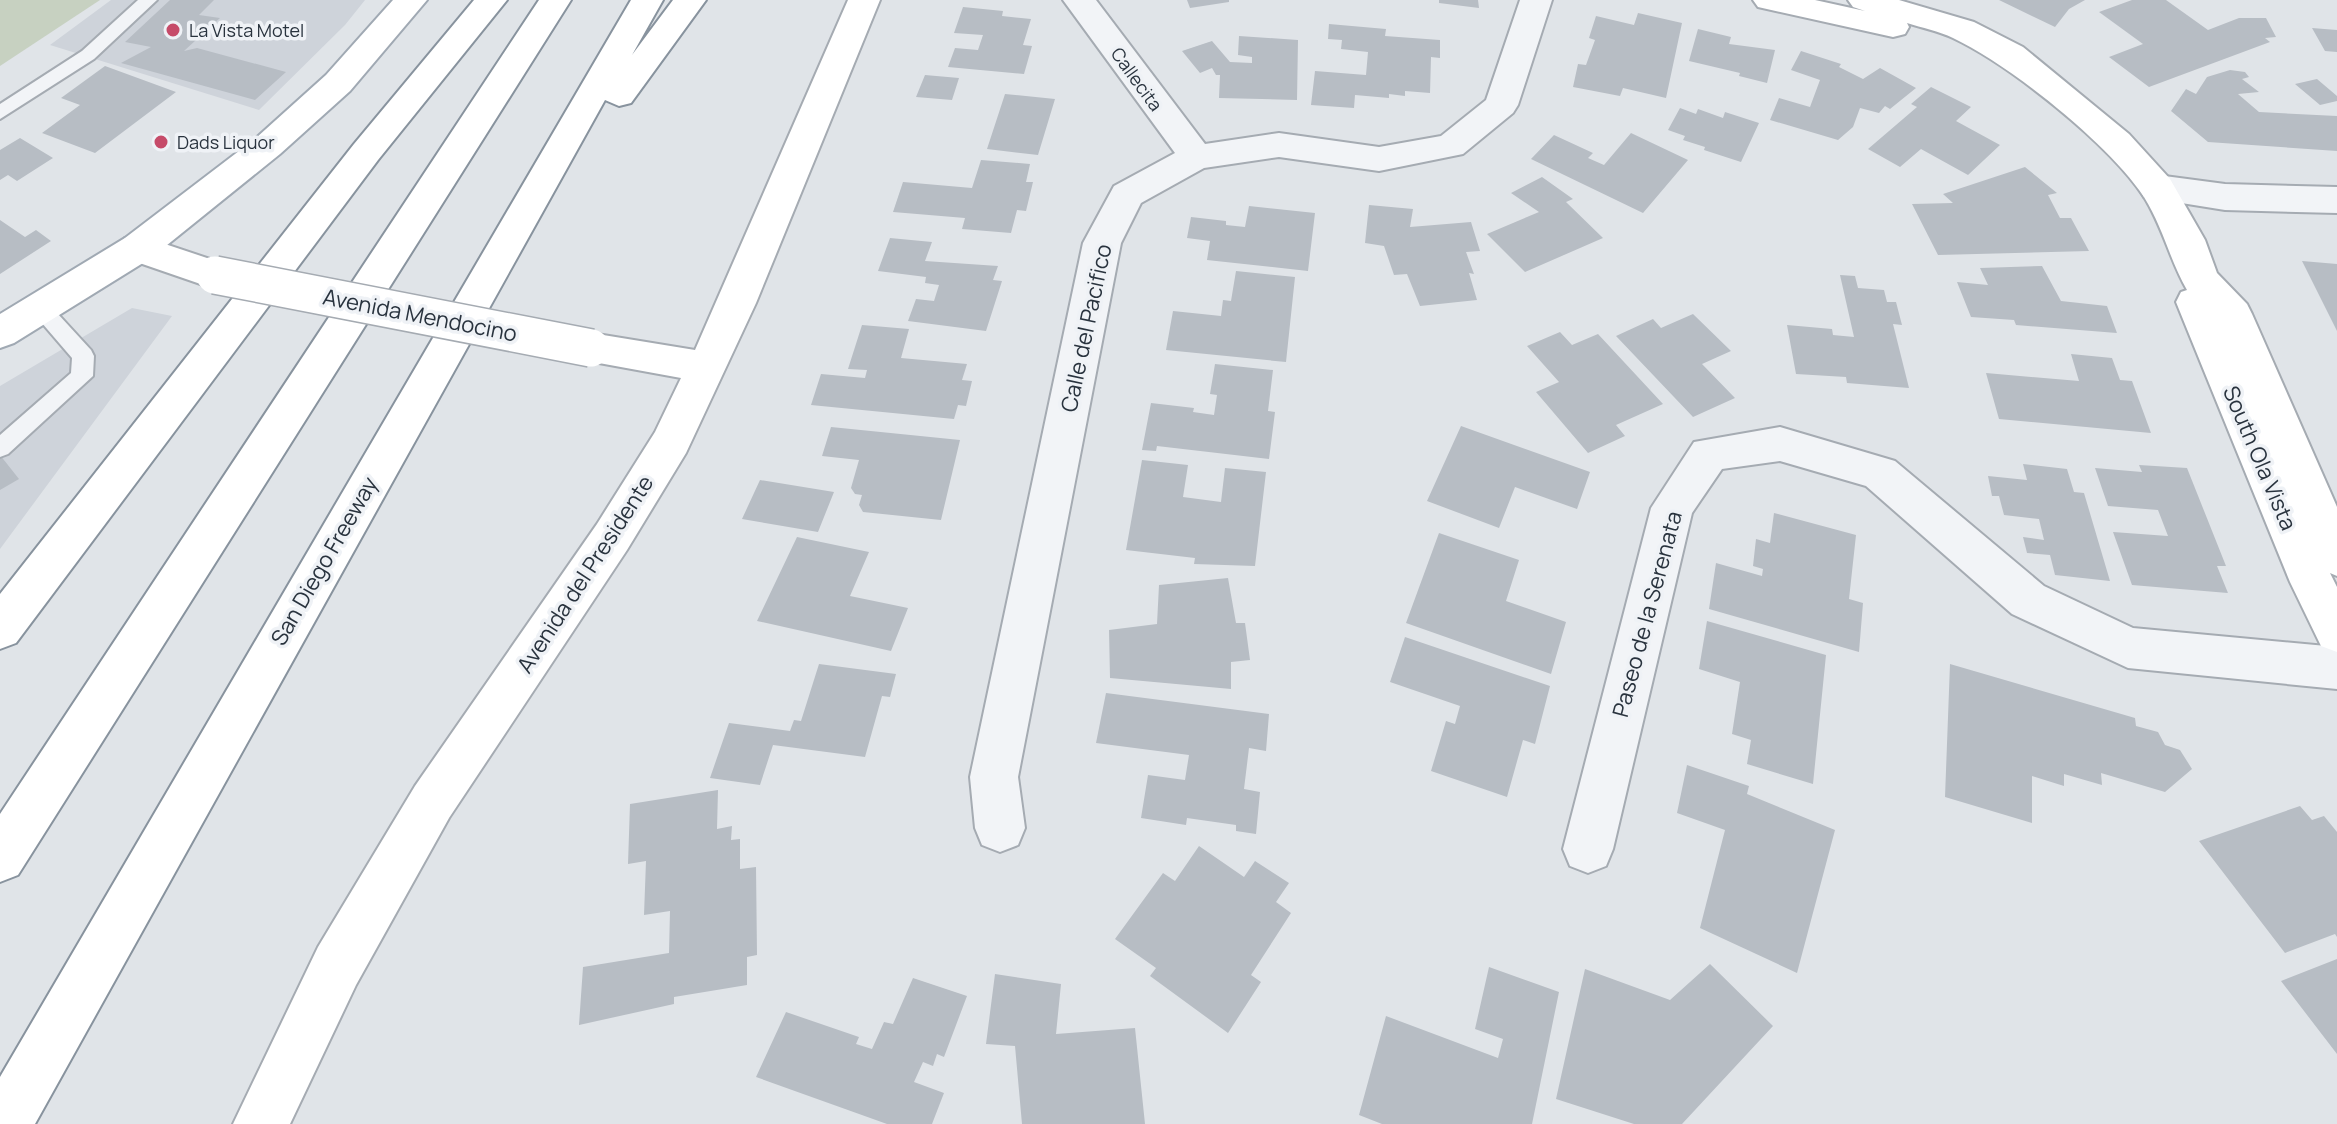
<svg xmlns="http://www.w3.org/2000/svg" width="2337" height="1124" viewBox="0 0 2337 1124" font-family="Manrope,sans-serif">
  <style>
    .built { fill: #ced3da }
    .green { fill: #c7d1c1 }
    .building { fill: #b7bdc4 }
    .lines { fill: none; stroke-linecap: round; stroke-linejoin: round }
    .service-casing { stroke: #a5abb2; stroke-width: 4 }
    .minor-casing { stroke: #a5abb2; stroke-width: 4 }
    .secondary-casing { stroke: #a5abb2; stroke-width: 4 }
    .primary-casing { stroke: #a0a9b3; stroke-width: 4 }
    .motorway-casing { stroke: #88939e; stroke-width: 4 }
    .service { fill: #f2f4f7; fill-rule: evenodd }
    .minor { fill: #f2f4f7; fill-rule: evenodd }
    .secondary { fill: #fff; fill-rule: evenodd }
    .primary { fill: #fff; fill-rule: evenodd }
    .motorway { fill: #fff; fill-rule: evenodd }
    .secondary-bridge-casing { stroke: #a5abb2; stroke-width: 40; stroke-linecap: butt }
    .secondary-bridge { stroke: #fff; stroke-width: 37 }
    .poi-dot { fill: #c64b69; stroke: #eff2f6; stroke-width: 3 }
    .labels { text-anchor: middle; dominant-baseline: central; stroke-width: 7; stroke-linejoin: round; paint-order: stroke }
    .far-poi-label { font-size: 18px; fill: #29333e; stroke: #eff2f6; text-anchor: start }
    .far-street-label { font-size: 18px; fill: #29333e; stroke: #eff2f6 }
    .street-label { font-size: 22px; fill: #29333e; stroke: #eff2f6 }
  </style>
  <rect width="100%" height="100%" fill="#e0e4e8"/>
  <path class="built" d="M111 0H365L345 25 259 110 50 45Z
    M132 308 172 316 0 549V386Z"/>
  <path class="green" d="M0 0H100L0 66Z"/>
  <path class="building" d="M170 0H214L199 15 220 18 184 51 197 48 286 72 255 100 121 63 151 47 125 42Z
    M1187 0H1229V2L1190 8Z
    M1439 0H1478L1479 8 1439 3Z
    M1999 0H2085L2069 9 2055 27Z
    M2132 0H2166L2208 30 2239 18H2266L2276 37 2265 38 2270 42 2149 87 2109 57 2143 44 2099 12Z
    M963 7 1003 11 1002 16 1031 19 1023 45 1032 46 1024 74 948 67 955 48 978 50 983 35 954 33Z
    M1638 13 1682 23 1666 98 1623 88 1620 96 1573 87 1578 64 1586 65 1595 40 1589 38 1596 16 1634 25Z
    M1329 24 1386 29 1385 36 1440 40V58L1431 57 1430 93 1405 91V96L1389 94V98L1355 95 1354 108 1311 105 1315 71 1366 75 1368 52 1341 49 1342 40 1328 39Z
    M2312 28 2337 30V52L2325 51Z
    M1698 29 1731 37 1729 44 1775 50 1767 83 1739 76 1740 73 1689 61Z
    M1239 36 1298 40 1297 100 1219 98 1220 75H1216L1212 68 1200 73 1182 51 1212 41 1230 62 1252 63V57L1238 55Z
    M1801 51 1841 64 1839 67 1863 79 1880 68 1916 88 1890 109 1885 106 1879 113 1860 108 1853 127 1838 140 1770 120 1779 98 1810 107 1820 80 1791 70Z
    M105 66 176 92 95 153 42 133 80 105 61 98Z
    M2230 70 2245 72 2249 77 2242 79 2259 92 2238 94 2259 112 2337 116V151L2208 142 2171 111 2186 89 2196 94 2207 77Z
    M925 75 959 78 952 100 916 97Z
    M2317 79 2337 96V101L2320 105 2295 84Z
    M1931 87 1971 107 1956 121 2000 145 1968 175 1921 149 1900 167 1868 149 1917 107 1911 104Z
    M1005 94 1055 99 1038 155 987 149Z
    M1680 108 1696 114 1698 109 1723 118 1725 112 1759 123 1741 162 1704 150 1705 147 1683 140 1685 136 1668 130Z
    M1631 133 1688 160 1643 213 1531 159 1554 135 1593 153 1588 158 1604 165Z
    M20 138 53 158 17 181 8 175 0 180V150Z
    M981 160 1030 164 1026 182H1033L1026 211 1017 210 1011 233 962 229 965 218 893 212 903 182 972 188Z
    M2025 167 2057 193 2048 195 2060 218H2071L2089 251 1938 255 1912 204 1953 203 1943 194Z
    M1542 177 1573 199 1566 202 1603 238 1525 272 1487 234 1539 212 1511 193Z
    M1369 205 1413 209 1410 227 1471 222 1480 251 1466 252 1474 274 1469 273 1477 300 1420 306 1407 274 1394 275 1384 246 1365 243Z
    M1249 206 1315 213 1308 271 1207 260 1210 241 1187 238 1191 217 1226 221V225L1245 227Z
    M0 220 25 237 36 230 51 241 0 274Z
    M890 238 932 242 925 261 998 266 993 280 1002 281 986 331 908 321 916 299 934 301 939 285 925 283 926 277 878 271Z
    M2302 261 2337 264V331Z
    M2042 266 2061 301 2107 306 2117 333 2016 325 2014 320 1971 317 1957 282 1988 285 1980 268Z
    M1236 271 1295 277 1286 362 1166 350 1173 311 1221 316 1223 300 1231 301Z
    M1840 275 1855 276 1858 288 1884 290 1887 302H1896L1902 325 1893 324 1909 388 1847 383 1846 377 1796 374 1787 325 1832 329 1833 335 1854 337Z
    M1693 314 1731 351 1702 364 1735 398 1693 417 1616 336 1653 319 1661 328Z
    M862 325 909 329 901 358 967 364 962 380 972 381 966 406 958 405 954 419 811 405 821 374 865 378 867 370 848 369Z
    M1560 332 1572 345 1598 334 1663 404 1616 425 1625 436 1588 453 1536 392 1559 382 1527 346Z
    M2071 354 2112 358 2120 380 2132 381 2151 433 1999 419 1986 373 2079 381Z
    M1215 364 1273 370 1268 411 1275 412 1269 459 1157 446 1156 451 1142 450 1151 403 1194 408 1193 412 1214 415 1217 395 1210 394Z
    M1461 426 1590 472 1577 509 1515 487 1499 528 1427 501Z
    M831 427 960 440 941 520 863 512 859 505 862 495 855 494 851 488 859 460 822 456Z
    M0 455 19 479 0 490Z
    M1142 460 1188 465 1183 497 1221 502 1225 468 1266 472 1255 566 1194 564 1195 558 1126 550Z
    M2023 464 2067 469 2074 492 2084 493 2110 581 2055 575 2050 555 2027 553 2023 537 2044 540 2039 519 2004 515 1999 496H1992L1988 476 2027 480Z
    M2139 465 2187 468 2226 566H2217L2228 593 2132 585 2113 532 2168 536 2158 510 2108 506 2095 468 2142 472Z
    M760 480 834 492 818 532 742 519Z
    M1774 513 1856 535 1849 599 1863 603 1859 652 1709 609 1716 563 1762 576 1763 569 1753 566 1756 539 1770 543Z
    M1439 533 1519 560 1506 601 1566 622 1551 674 1406 623Z
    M797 537 869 552 850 596 908 608 891 651 757 621Z
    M1228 578 1236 623H1245L1250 660 1231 662V689L1110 678 1109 630 1157 624 1159 585Z
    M1707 621 1826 655 1813 784 1747 764 1751 740 1732 734 1740 682 1699 669Z
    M1405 637 1550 686 1535 744 1523 740 1507 797 1431 771 1446 721 1455 724 1460 706 1390 682Z
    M819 664 896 674 890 697 882 696 865 757 773 745 760 785 710 778 729 723 790 731 794 720 801 721Z
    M1950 664 2135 718 2136 726 2158 732 2165 745 2180 750 2192 769 2165 792 2101 773 2102 785 2064 774V786L2032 776V823L1945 797Z
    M1106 693 1269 714 1266 751 1249 748 1244 789 1260 792 1256 834 1236 831V825L1187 818 1186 825 1141 818 1148 775 1185 780 1189 755 1096 743Z
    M1687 765 1749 786 1747 794 1835 830 1797 973 1700 928 1725 830 1677 813Z
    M718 790 717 829 732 826 731 840 740 839V869L756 867 757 955 747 957V985L674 997V1004L579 1025 583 967 669 953 670 911 644 915 646 861 628 864 630 804Z
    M2300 806 2312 820 2324 816 2337 832V937L2335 934 2285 953 2199 841Z
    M1199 846 1244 877 1255 861 1289 883 1276 902 1291 913 1251 975 1261 982 1228 1033 1150 976 1156 968 1115 939 1163 873 1175 881Z
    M2337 959V1054L2281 981Z
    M1710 964 1773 1026 1682 1124H1634L1556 1099 1585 969 1670 1000Z
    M1489 967 1559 992 1532 1124H1382L1359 1115 1386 1016 1498 1058 1503 1039 1475 1029Z
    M995 974 1061 984 1056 1034 1135 1028 1145 1124H1022L1015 1046 986 1044Z
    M913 978 967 996 944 1057 937 1054 933 1066 923 1062 914 1082 944 1093 932 1124H887L756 1077 786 1012 859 1037 856 1044 872 1049 884 1022 893 1024Z"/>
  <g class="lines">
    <g class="service-casing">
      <path id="service" d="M138 0H157L94 59 0 119V104L82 51Z
        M40 300 47 302 91 350 94 356 93 376 8 454 0 457V435L71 373 72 358 29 308 33 302Z"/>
    </g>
    <g class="minor-casing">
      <path id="minor" d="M1063 0H1096L1205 144 1279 133 1379 147 1441 136 1486 100 1520 0H1552L1518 105 1513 113 1463 154 1379 171 1279 157 1204 168 1141 203 1121 243 1018 777 1025 828 1018 845 1000 852 982 845 975 828 970 777 1083 243 1114 186 1175 153Z
        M2157 175 2225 184 2337 187V213L2225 210 2144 197 2139 188 2144 179Z
        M1780 427 1895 461 2044 586 2133 628 2337 647V689L2128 668 2012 614 1866 486 1780 461 1722 469 1692 513 1613 849 1606 866 1588 873 1570 866 1563 849 1651 508 1694 442Z"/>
    </g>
    <g class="secondary-casing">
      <path id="secondary" d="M848 0H880L756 303 686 453 627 550 449 818 356 985 290 1124H233L318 947 415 786 597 524 655 432 681 378 577 359 571 348 577 337 591 333 695 350Z
        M1753 0H1815L1865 11 1853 7 1848 0H1899L1974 22 2023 47 2129 134 2170 179 2205 240 2217 273 2247 304 2252 314 2337 507V576L2330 573 2337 587V652L2321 646 2290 582 2176 302 2181 292 2187 290C2170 261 2163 227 2144 197 2109 144 2010 65 1953 38 1939 31 1922 28 1907 23L1909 27 1905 34 1893 37 1758 7Z
        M138 235 228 265 234 275 228 285 215 289 125 258 119 248 125 238Z"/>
    </g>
    <g class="primary-casing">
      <path id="primary" d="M393 0H427L350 91 280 154 151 258 14 343 0 348V314L125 238 256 138 326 75Z"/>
    </g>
    <g class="motorway-casing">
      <path id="motorway" d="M474 0H507L378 160 16 643 0 649V594L354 144Z
        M539 0H571L18 875 0 882V814Z
        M631 0H663L632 55 673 0H706L631 103 619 106 605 100 35 1124H0V1077Z"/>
    </g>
    <use href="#service" class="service"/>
    <use href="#minor" class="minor"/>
    <use href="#secondary" class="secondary"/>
    <use href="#primary" class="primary"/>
    <use href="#motorway" class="motorway"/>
    <g class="secondary-bridge-casing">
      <path id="secondary-bridge" d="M215 275 591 348"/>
    </g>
    <use href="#secondary-bridge" class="secondary-bridge"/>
  </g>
  <g class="poi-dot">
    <circle cx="173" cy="30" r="8"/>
    <circle cx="161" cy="142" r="8"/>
  </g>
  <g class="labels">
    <g class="far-poi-label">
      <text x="189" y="30">La Vista Motel</text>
      <text x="177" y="142">Dads Liquor</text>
    </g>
    <g class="far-street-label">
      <text transform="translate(1137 79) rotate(54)">Callecita</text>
    </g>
    <g class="street-label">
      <text transform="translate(420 315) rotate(11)">Avenida Mendocino</text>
      <text transform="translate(1086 328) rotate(-78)">Calle del Pacifico</text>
      <text transform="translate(2260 458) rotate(67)">South Ola Vista</text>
      <text transform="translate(324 561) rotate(-60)">San Diego Freeway</text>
      <text transform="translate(585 574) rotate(-57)">Avenida del Presidente</text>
      <text transform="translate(1647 614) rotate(-75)">Paseo de la Serenata</text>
    </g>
  </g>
</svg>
